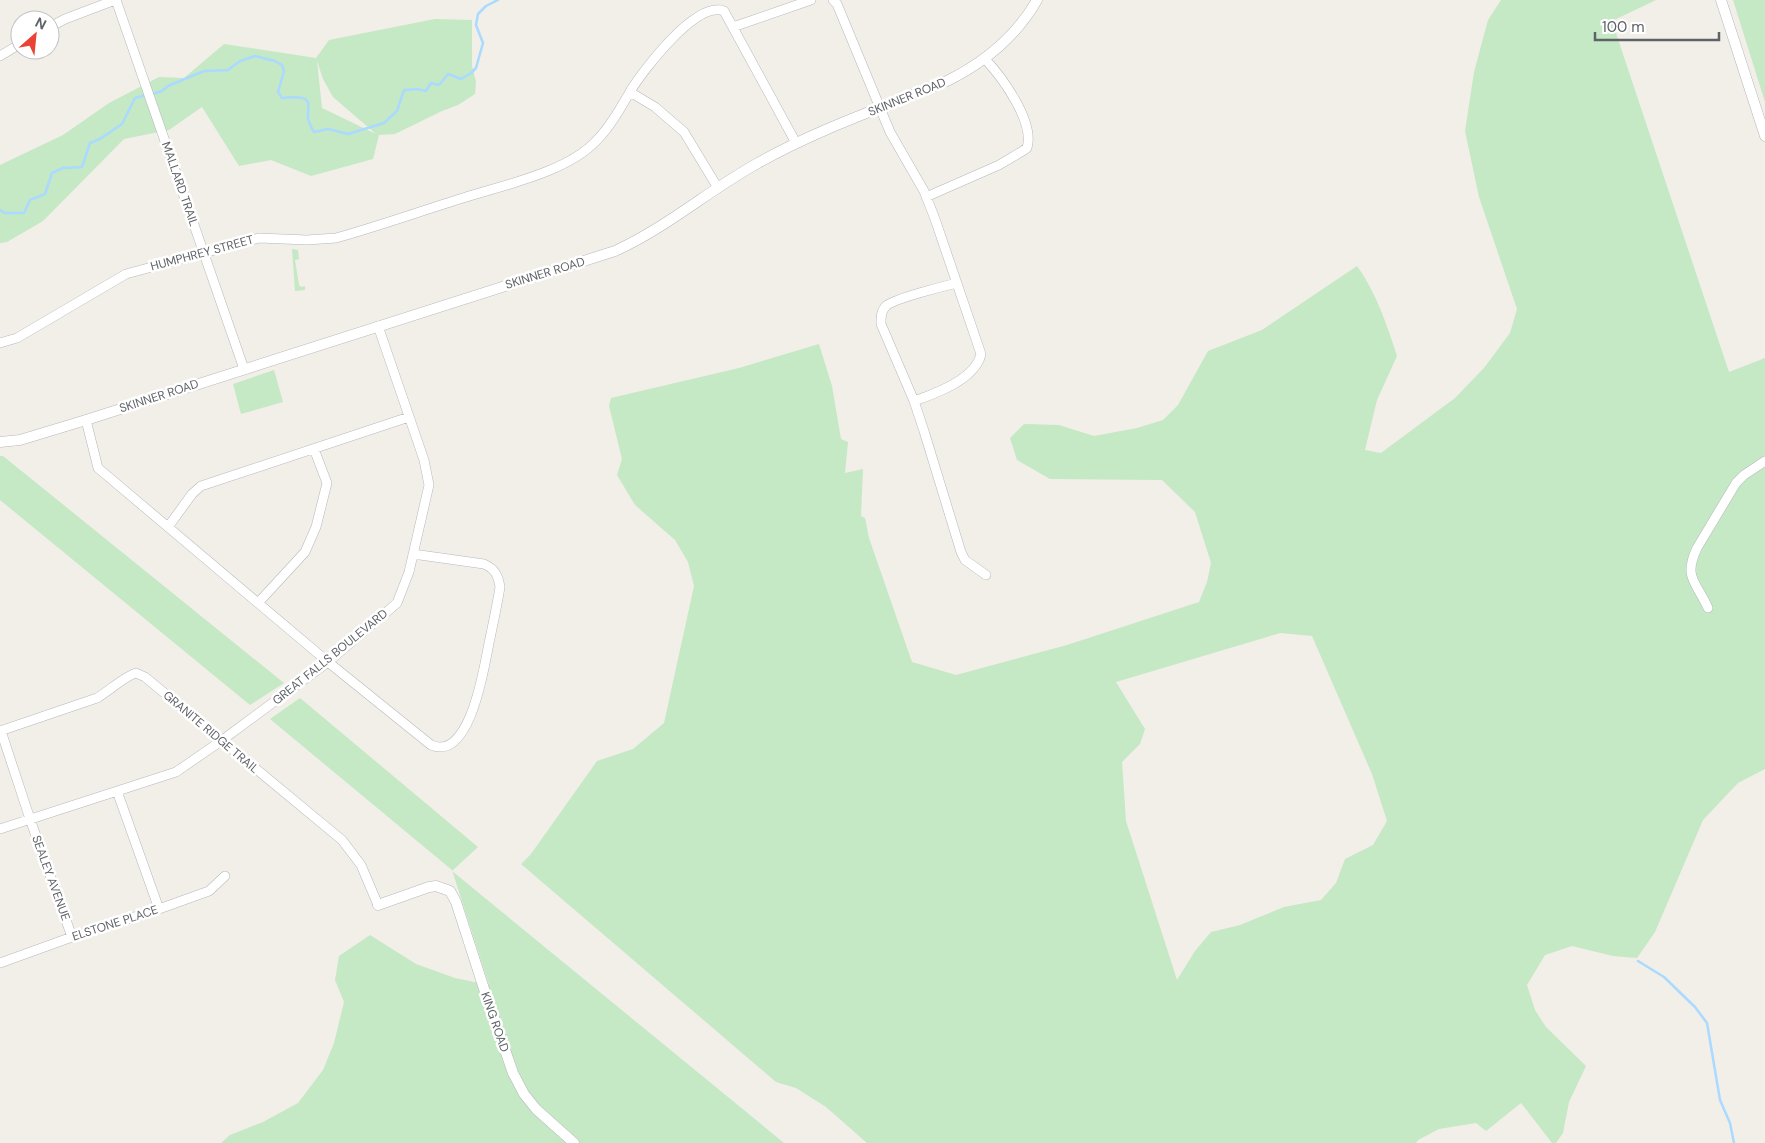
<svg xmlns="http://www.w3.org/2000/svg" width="1765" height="1143" viewBox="0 0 1765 1143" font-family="'DM Sans',sans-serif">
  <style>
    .green { fill: #c5e8c5; fill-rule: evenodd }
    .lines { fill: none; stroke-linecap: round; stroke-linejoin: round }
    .stream { stroke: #aadaff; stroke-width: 2.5 }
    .minor-casing { stroke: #b5b8bc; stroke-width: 10 }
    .tertiary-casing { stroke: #b5b8bc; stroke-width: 11 }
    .minor { stroke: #fff; stroke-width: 9 }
    .tertiary { stroke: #fff; stroke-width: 10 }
    .labels { text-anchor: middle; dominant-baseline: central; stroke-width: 5; stroke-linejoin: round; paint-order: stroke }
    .street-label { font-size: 12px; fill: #5f6368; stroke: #fff }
  </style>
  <rect width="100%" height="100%" fill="#f1efe8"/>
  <path class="green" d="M1501 0H1656L1612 21 1729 372 1765 358V769L1738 783 1703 820 1655 932 1637 958 1613 956 1572 946 1545 955 1527 985 1535 1010 1546 1027 1586 1066 1569 1102 1563 1133 1556 1143H1552L1521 1103 1486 1131 1476 1123 1439 1129 1418 1140 1416 1143H867L826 1107 796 1088 776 1082 521 864 531 854 597 761 633 749 664 723 694 586 688 562 675 540 635 505 617 475 622 459 609 406 611 398 739 368 819 344 832 386 841 439 848 442 845 473 863 469 861 516 865 518 869 538 912 662 956 675 1067 645 1199 602 1207 582 1211 563 1195 512 1162 480 1050 479 1017 460 1010 438 1024 424 1059 425 1094 436 1137 428 1163 420 1178 405 1208 351 1262 330 1357 266C1376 292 1387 325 1397 356L1377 400 1365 450 1381 453 1455 398 1484 368 1510 333 1517 309 1479 197 1465 131 1474 72 1488 20ZM1280 633 1312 636 1372 774 1387 821 1373 845 1345 859 1336 883 1321 900 1284 907 1240 925 1211 932 1195 951 1177 980 1126 821 1122 762 1140 744 1145 729 1116 682Z
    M1733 0H1765V102Z
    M435 19 472 20V66L476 82 475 94 458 105 442 111 395 134 379 135 373 159 311 176 271 160 239 166 202 107 169 130 124 139 43 221 7 242 0 243V165L63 135 109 103 159 77 184 78 224 44 316 58 329 40ZM317 61 323 79 333 97 376 134 322 108Z
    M292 249 298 250 299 259 295 260 299 285 301 287 305 286V290L295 291Z
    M274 370 283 402 241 414 233 384Z
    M0 456H3L284 683 250 705 0 500Z
    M300 698 478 847 452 871 784 1143H221L230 1135 263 1122 298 1103 323 1070 334 1043 344 1002 335 980 339 956 370 935 416 964 455 978 489 985 452 870 270 719Z"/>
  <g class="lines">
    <path class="stream" d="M152 94 162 91 168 86 204 71 228 70 240 61 255 56 275 61 282 65 284 71 278 92 282 98C287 98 296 96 302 98 311 100 308 107 308 114 307 120 311 127 314 132L328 129 348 134 384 123 397 111 404 90 417 89 426 91 431 83 439 85 448 74 461 79 471 73 476 68 483 43 476 25 478 14 486 6 498 0
      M0 210 5 213H24L30 200 45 194 52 173 63 168 82 167 90 143 100 139 122 124 135 98 147 95
      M1638 961 1664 977 1695 1007 1707 1023 1720 1100 1730 1123 1734 1143"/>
    <g class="minor-casing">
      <path id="minor" d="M116 0 244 369
        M833 0 837 4 890 132 924 191 935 219 981 354C976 379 935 394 914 401
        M50 27 65 19 115 0
        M733 27 811 0
        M0 56 20 44
        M630 92 655 107 684 132 718 188
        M926 197 999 165 1021 152 1027 148C1035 122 1002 77 985 59
        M957 283C944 286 893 299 886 306 881 311 881 317 881 324L914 401 924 431 961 552 965 560 986 575
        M0 343 17 338 126 274 259 238 307 240 336 238C379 226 421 211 463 198 504 185 568 172 597 140 611 126 621 107 631 90 643 71 696 0 724 11L796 143
        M86 420 98 468 328 662 431 745C470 762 484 668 489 643 493 624 497 606 500 587 498 575 495 569 484 564L413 554
        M168 527 192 494 201 486 409 417
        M258 603 305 552 316 527 327 483 314 449
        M1708 608C1696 581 1683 578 1697 548L1736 483 1744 475 1765 461
        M0 731 97 698C109 691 125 676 136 673L145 677 342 840 361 865 378 905
        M1 731 30 819 72 937
        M117 791 159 909
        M0 829 176 772 221 741 328 662 397 603 409 572 429 485 424 460 378 326
        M0 963 72 937 159 909 209 891 225 876"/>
    </g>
    <g class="tertiary-casing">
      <path id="tertiary" d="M1721 0 1765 136
        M0 442 20 440 86 420 615 251C666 228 709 190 758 163 818 129 884 107 947 81 985 62 1016 37 1037 0
        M378 905 429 887 436 886 450 891 456 902 486 995 513 1073 524 1094 536 1109 574 1143"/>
    </g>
    <use href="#minor" class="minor"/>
    <use href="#tertiary" class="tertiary"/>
  </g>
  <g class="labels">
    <g class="street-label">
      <text transform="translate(907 97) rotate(-22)">SKINNER ROAD</text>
      <text transform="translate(180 184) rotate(71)">MALLARD TRAIL</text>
      <text transform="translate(202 253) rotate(-15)">HUMPHREY STREET</text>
      <text transform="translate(545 273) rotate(-17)">SKINNER ROAD</text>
      <text transform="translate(159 396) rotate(-18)">SKINNER ROAD</text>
      <text transform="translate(330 657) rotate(-39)">GREAT FALLS BOULEVARD</text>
      <text transform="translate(211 732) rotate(40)">GRANITE RIDGE TRAIL</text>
      <text transform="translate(51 878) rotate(70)">SEALEY AVENUE</text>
      <text transform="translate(115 923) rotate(-18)">ELSTONE PLACE</text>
      <text transform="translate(495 1022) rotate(71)">KING ROAD</text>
    </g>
  </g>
  <g transform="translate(35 35) rotate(27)"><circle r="24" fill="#ffffff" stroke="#bfc1c3"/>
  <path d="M0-4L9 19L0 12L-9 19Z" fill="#ea4335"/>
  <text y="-8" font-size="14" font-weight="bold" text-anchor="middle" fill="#5f6368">N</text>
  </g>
  <path d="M1595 32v8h124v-8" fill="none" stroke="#5f6368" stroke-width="2.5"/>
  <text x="1602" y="32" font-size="15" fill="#5f6368" stroke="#ffffff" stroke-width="4" paint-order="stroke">100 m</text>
</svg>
